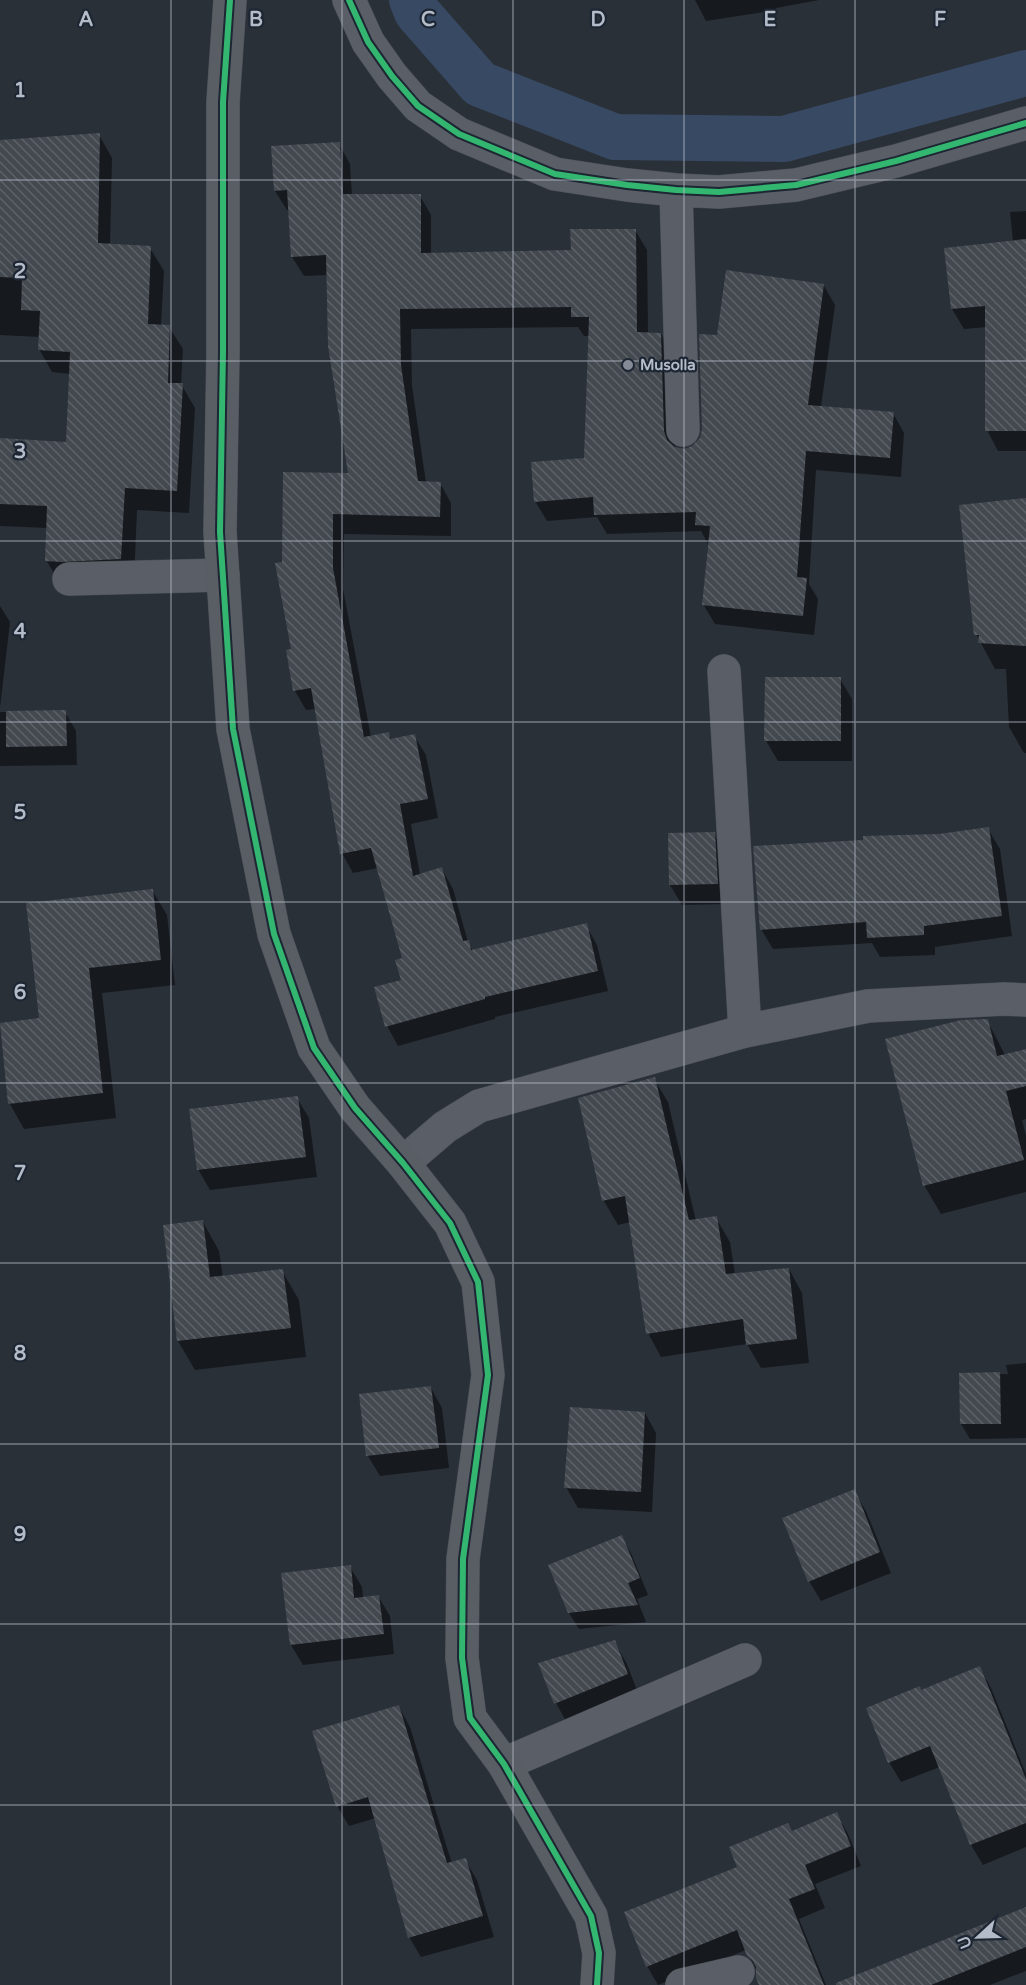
<svg xmlns="http://www.w3.org/2000/svg" width="1026" height="1985" viewBox="0 0 1026 1985" font-family="'Varela Round',sans-serif">
  <style>
    .shadow { fill: #0007 }
    .lines { fill: none; stroke-linecap: round; stroke-linejoin: round }
    .canal { stroke: #384963; stroke-width: 46 }
    .building { fill: url(#building-back-hatch) }
    .street-casing { stroke: #484c53; stroke-width: 34 }
    .secondary-casing { stroke: #484c53; stroke-width: 34 }
    .street { stroke: #5a5e66; stroke-width: 33 }
    .secondary { stroke: #595d64; stroke-width: 33 }
    .cycleway-casing { stroke: #1d2633; stroke-width: 10 }
    .cycleway { stroke: #33b770; stroke-width: 6 }
    .grid { fill: none; stroke: #b4bcc9; stroke-width: 1.5; stroke-opacity: 0.55 }
    .poi-dot { fill: #848b96; stroke: #1d2633; stroke-width: 2 }
    .labels { text-anchor: middle; dominant-baseline: central; stroke-width: 4.5; stroke-linejoin: round; paint-order: stroke }
    .poi-label { font-size: 15px; font-weight: bold; fill: #b4bcc9; stroke: #1d2633; text-anchor: start }
    .grid-label { font-size: 20px; text-anchor: middle; font-weight: bold; fill: #b4bcc9; stroke: #1d2633; stroke-width: 4.5; stroke-linejoin: round; paint-order: stroke }
  </style>
  <defs>
    <pattern id="building-back-hatch" width="6" height="6" patternUnits="userSpaceOnUse" patternTransform="scale(1.5)"><rect width="6" height="6" fill="#444950"/><path d="M-1 5l2 2M0 0l6 6M5-1l2 2" fill="none" stroke="#5d6168"/></pattern>
  </defs>
  <rect width="100%" height="100%" fill="#2a3038"/>
  <path class="shadow" d="M695 0H819L776 8V10L706 21Z
    M99 135 112 158 110 245 150 248 164 271 161 326 169 327 183 349 181 384 195 408 189 513 137 510 134 581 60 583 46 560 48 528 0 526V440L68 443 71 374 52 372 39 349 40 337 0 335V142Z
    M339 144 350 164 352 196H420L431 215V254L572 251 635 230 647 250 648 334H661L672 354 675 448 684 450 693 448 701 439 718 337 824 286 835 305 821 407 893 413 904 433 901 477 816 470 809 584 818 599 814 635 715 624 703 604 708 544 701 531 607 534 597 517 547 521 535 501 585 459 590 336H584L578 327 411 329 412 386 426 483H440L451 503V536L344 534 343 589 371 737 388 734 392 740 414 736 426 755 438 818 411 824 420 875 442 869 453 889 468 942 473 951 586 925 597 945 608 991 495 1017V1019L398 1046 387 1026 403 981 404 959 378 868 353 873 342 853 316 709 306 710 295 691 284 563 350 475 328 275 304 276 292 257 290 210H287L275 191Z
    M1026 211V451H998L987 430V327L964 329 952 309 946 249 1013 242 1010 212Z
    M1026 499V753H1024L1009 727 1006 669H995L976 634Z
    M0 606 10 622 0 708Z
    M840 679 852 699V761H778L766 741Z
    M0 712H65L76 731 77 765 0 766Z
    M988 829 1000 849 1012 936 935 947V955L880 957 872 943 773 949 761 929 940 835Z
    M714 834 726 854 728 904 682 905 670 885 669 835Z
    M152 890 167 915 175 985 102 993 116 1118 24 1129 10 1104 41 1020Z
    M987 1020 1005 1055 1026 1060V1119L1022 1120 1026 1136V1192L941 1214 924 1185Z
    M654 1079 668 1102 696 1221 716 1218 730 1242 735 1274 789 1269 802 1293 809 1363 761 1368 747 1344 661 1357 648 1333 630 1222 618 1225 604 1201 580 1099Z
    M297 1098 309 1118 317 1177 210 1190 198 1169Z
    M203 1222 219 1251 223 1277 282 1271 299 1300 306 1357 195 1370 178 1341 164 1226Z
    M1026 1363V1438L970 1439 961 1424V1374H1008L1006 1365Z
    M431 1388 442 1408 449 1468 380 1476 368 1456Z
    M645 1413 656 1433 652 1512 578 1508 566 1487Z
    M854 1491 866 1511 891 1573 821 1601 809 1581Z
    M621 1537 631 1553 648 1595 637 1599 646 1622 579 1629 569 1613Z
    M350 1567 362 1587 363 1598 378 1596 390 1616 394 1654 303 1665 291 1645Z
    M614 1642 626 1662 639 1695 567 1723 556 1703Z
    M980 1668 991 1688 1026 1774V1847L983 1865 971 1845 940 1767 901 1782 889 1762 921 1692Z
    M399 1707 410 1727 452 1864 465 1860 477 1880 494 1937 421 1957 409 1937 376 1818 349 1826 337 1806Z
    M837 1814 848 1834 861 1866 815 1884 825 1908 799 1919 826 1985H760L757 1971 746 1950 658 1985 647 1966 739 1867 792 1832Z
    M1026 1922V1971L990 1985H836Z"/>
  <g class="lines">
    <path class="canal" d="M412 0 417 12 480 84 615 137 784 139 1026 73"/>
  </g>
  <path class="building" d="M100 133 98 243 151 246 148 324 170 325 168 383H183L177 491 125 488 121 559 62 562 45 561 47 506 0 504V438L66 442 70 352 38 350 40 311 21 310 22 278 0 277V140Z
    M340 142 343 194H421V253L571 250 570 229H636L637 332 661 333 664 431 667 440 675 447 684 449 692 446 700 438 702 429 699 334 717 335 726 270 824 284 808 405 894 412 890 458 806 451 797 577 807 578 803 616 702 605 710 526 695 525 696 512 594 515 593 497 534 502 531 462 584 458 589 317H571V307L400 309 401 365 418 481 441 482 440 517 333 514V568L364 737 389 732 390 739 415 734 428 799 400 804 413 876 442 867 463 941 469 940 471 950 587 923 598 971 485 997V999L385 1027 374 987 401 980 395 960 402 958 371 848 340 854 311 688 293 691 286 650 291 649 275 563 282 562 283 472 348 473 328 346 326 255 291 257 287 190 274 191 271 146Z
    M1026 239V431H985V306L951 309 944 248Z
    M1026 498V646L978 643 979 635H974L959 505Z
    M765 677H841V741H764Z
    M66 710 67 746 6 747V711Z
    M989 827 1002 916 924 926V935L867 938 866 922 760 930 753 846 863 840V836L939 834Z
    M715 832 718 884 669 885 668 833Z
    M153 889 161 960 89 968 103 1093 8 1104 0 1023 39 1018 26 903Z
    M988 1019 997 1056 1026 1049V1086L1006 1091 1024 1160 923 1186 885 1039 961 1020Z
    M655 1077 689 1220 717 1216 726 1274 789 1268 797 1339 746 1345 743 1319 646 1334 625 1196 602 1201 578 1098Z
    M298 1096 306 1157 197 1170 189 1109Z
    M203 1220 210 1277 283 1269 291 1328 177 1341 163 1225Z
    M1000 1372 1001 1424H960L959 1373Z
    M431 1386 439 1448 366 1456 359 1394Z
    M570 1407 645 1412 641 1492 564 1488Z
    M855 1489 880 1552 808 1582 782 1518Z
    M622 1535 640 1578 628 1583 638 1605 568 1613 548 1565Z
    M351 1565 354 1598 379 1595 384 1634 290 1645 281 1573Z
    M615 1640 628 1674 554 1704 538 1663Z
    M980 1666 1026 1779V1823L970 1845 930 1746 888 1763 866 1708 920 1686 921 1690Z
    M399 1705 447 1863 466 1858 483 1916 408 1938 368 1797 336 1807 312 1731Z
    M837 1812 851 1846 805 1865 815 1889 789 1899 824 1985H759L756 1978V1967L752 1960 747 1956 737 1930 646 1967 624 1912 737 1867 729 1847 788 1823 792 1831Z
    M1026 1907V1947L931 1985H836V1983Z"/>
  <g class="lines">
    <g class="street-casing">
      <path id="street" d="M349 0 368 42 392 76 418 106 459 134 555 174 627 185 676 190 719 192 796 185 896 161 1026 123
        M676 190 683 430
        M69 579 223 575
        M724 671 745 1031
        M403 1163 445 1127 479 1106 745 1031 868 1006 1004 999 1026 1000
        M504 1764 745 1660
        M682 1985 738 1972"/>
    </g>
    <g class="secondary-casing">
      <path id="secondary" d="M230 0 223 102V351L220 532 233 729 274 934 314 1048 355 1108 403 1163 450 1223 478 1282 488 1375 463 1559 462 1658 470 1718 504 1764 591 1916 599 1953 597 1985"/>
    </g>
    <use href="#street" class="street"/>
    <use href="#secondary" class="secondary"/>
    <g class="cycleway-casing">
      <path id="cycleway" d="M230 0 223 102V351L220 532 233 729 274 934 314 1048 355 1108 403 1163 450 1223 478 1282 488 1375 463 1559 462 1658 470 1718 504 1764 591 1916 599 1953 597 1985
        M349 0 368 42 392 76 418 106 459 134 555 174 627 185 676 190 719 192 796 185 896 161 1026 123"/>
    </g>
    <use href="#cycleway" class="cycleway"/>
  </g>
  <path class="grid" d="M171 0V1985M342 0V1985M513 0V1985M684 0V1985M855 0V1985M0 180H1026M0 361H1026M0 541H1026M0 722H1026M0 902H1026M0 1083H1026M0 1263H1026M0 1444H1026M0 1624H1026M0 1805H1026"/>
  <circle class="poi-dot" cx="628" cy="365" r="6"/>
  <g class="labels">
    <g class="poi-label">
      <text x="640" y="365">Musolla</text>
    </g>
  </g>
  <g class="grid-label">
    <text x="86" y="26">A</text>
    <text x="256" y="26">B</text>
    <text x="428" y="26">C</text>
    <text x="598" y="26">D</text>
    <text x="770" y="26">E</text>
    <text x="940" y="26">F</text>
    <text x="20" y="97">1</text>
    <text x="20" y="278">2</text>
    <text x="20" y="458">3</text>
    <text x="20" y="638">4</text>
    <text x="20" y="819">5</text>
    <text x="20" y="999">6</text>
    <text x="20" y="1180">7</text>
    <text x="20" y="1360">8</text>
    <text x="20" y="1541">9</text>
  </g>
  <g transform="translate(978 1937) rotate(248)" stroke="#1d2633" stroke-width="4.5" paint-order="stroke">
  <path d="M0-4.5L10 22L0 15L-10 22Z" fill="#b4bcc9"/>
  <text y="-9" font-size="16" font-weight="bold" text-anchor="middle" fill="#b4bcc9">U</text>
  </g>
</svg>
